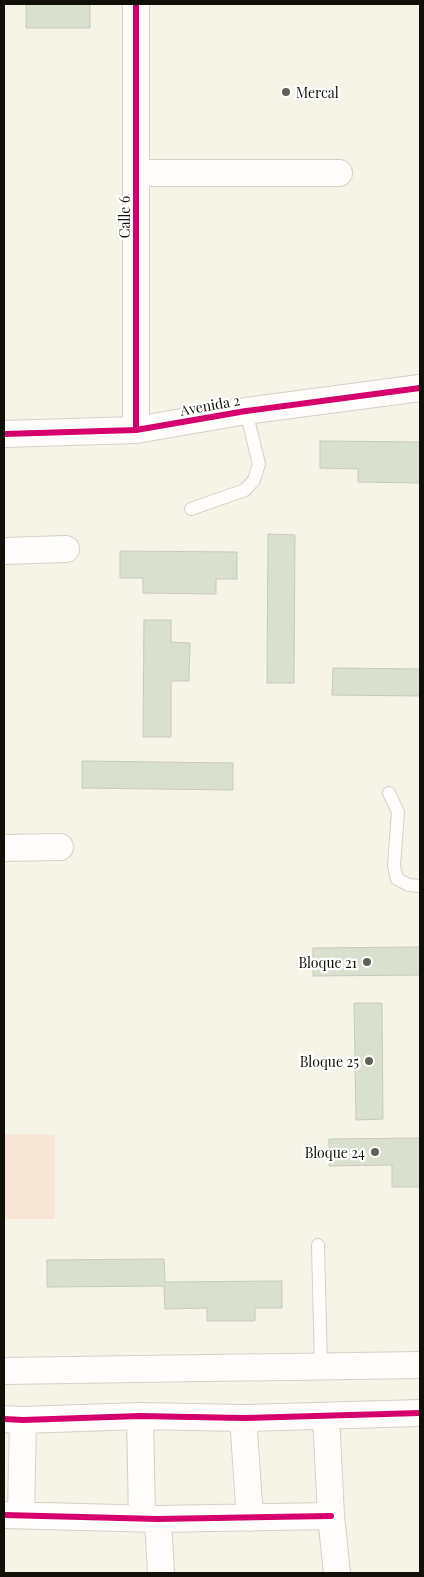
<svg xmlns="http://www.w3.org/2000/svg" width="424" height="1577" viewBox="0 0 424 1577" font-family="'Playfair Display',serif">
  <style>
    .green { fill: #f7e6d6 }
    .building { fill: #d9e0cd; stroke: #c7c9be }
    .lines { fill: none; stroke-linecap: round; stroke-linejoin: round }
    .service-casing { stroke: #d2d1c5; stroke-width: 14 }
    .minor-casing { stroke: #d2d1c5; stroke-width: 28 }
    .service { stroke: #fefdfb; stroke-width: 12 }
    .minor { stroke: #fefdfb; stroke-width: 26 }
    .cycleway-casing { stroke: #fff; stroke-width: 9 }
    .cycleway { stroke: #d6006c; stroke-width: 6 }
    .poi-dot { fill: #616056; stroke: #fff; stroke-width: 2 }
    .labels { text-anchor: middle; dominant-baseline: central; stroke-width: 4.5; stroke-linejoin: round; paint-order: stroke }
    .poi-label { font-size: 14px; fill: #111008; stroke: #fff; text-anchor: end }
    .street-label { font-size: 14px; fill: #111008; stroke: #fff }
  </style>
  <rect width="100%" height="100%" fill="#f5f4e6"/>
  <path class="green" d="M4 1134 55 1135V1219H4Z"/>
  <path class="building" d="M26 4H90V28H26Z
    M320 441 420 442V483L358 482V469L320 468Z
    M268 534 295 535 294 683H267Z
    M120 551 237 552V579H216V594L143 593V578H120Z
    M144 620H171V642L190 643 189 681H171V737H143Z
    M333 668 420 669V696L332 695Z
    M82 761 233 763V790L82 788Z
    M420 947V975L313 976V948Z
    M354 1003H382L383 1119 356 1120Z
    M420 1138V1187H392V1165L329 1166V1139Z
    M164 1259 165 1282 282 1281V1308H255V1321H207V1308L165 1309 164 1286 47 1287V1260Z"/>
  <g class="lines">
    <g class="service-casing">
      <path id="service" d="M191 509 245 490 254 480 259 464 246 411
        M389 793 398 812 394 866 397 879 409 885 420 886
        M318 1245 321 1367"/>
    </g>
    <g class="minor-casing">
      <path id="minor" d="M136 173H339
        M136 430V4
        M4 434 136 430 246 411 420 388
        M4 551 66 549
        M4 848 60 847
        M4 1371 420 1365
        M140 1416 142 1518
        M326 1416 331 1516 337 1573
        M243 1418 250 1518
        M4 1419 23 1420 140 1416 243 1418 420 1413
        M4 1515 158 1519 331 1516
        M21 1515 23 1420
        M158 1519 161 1573"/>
    </g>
    <use href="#service" class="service"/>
    <use href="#minor" class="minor"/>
    <g class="cycleway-casing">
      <path id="cycleway" d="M136 430V4
        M4 434 136 430 246 411 420 388
        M4 1419 23 1420 140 1416 243 1418 420 1413
        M4 1515 158 1519 331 1516"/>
    </g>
    <use href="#cycleway" class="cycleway"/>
  </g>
  <g class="poi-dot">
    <circle cx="286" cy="92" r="5"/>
    <circle cx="367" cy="962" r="5"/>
    <circle cx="369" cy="1061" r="5"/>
    <circle cx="375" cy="1152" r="5"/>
  </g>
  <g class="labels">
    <g class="poi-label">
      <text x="296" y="92" text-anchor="start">Mercal</text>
      <text x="357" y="962">Bloque 21</text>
      <text x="359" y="1061">Bloque 25</text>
      <text x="365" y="1152">Bloque 24</text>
    </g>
    <g class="street-label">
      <text transform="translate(124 217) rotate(-90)">Calle 6</text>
      <text transform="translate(210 405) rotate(-10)">Avenida 2</text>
    </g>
  </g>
  <rect width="424" height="1577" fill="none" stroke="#111008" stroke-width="10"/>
</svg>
